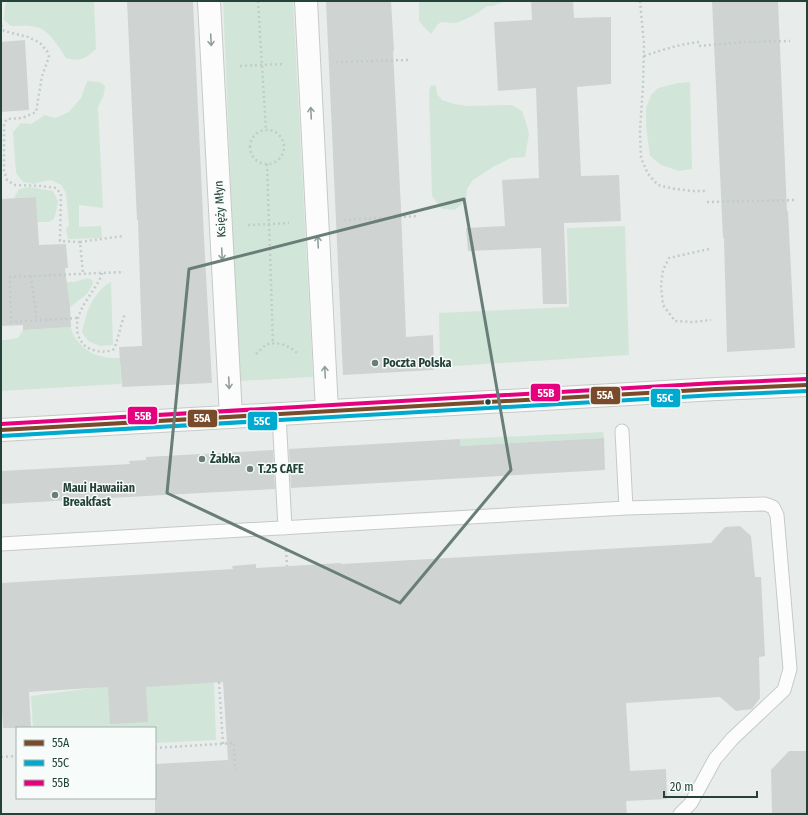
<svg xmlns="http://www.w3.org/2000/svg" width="808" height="815" viewBox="0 0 808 815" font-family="'Fira Sans Condensed',sans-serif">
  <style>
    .green { fill: #d1e6d8 }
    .building { fill: #cfd4d2 }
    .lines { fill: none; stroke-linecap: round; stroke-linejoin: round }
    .service-casing { stroke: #c5cac8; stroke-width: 15 }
    .minor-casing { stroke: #c5cac8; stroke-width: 24 }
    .tertiary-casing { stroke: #c5cac8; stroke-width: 24 }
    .path { stroke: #c3ccca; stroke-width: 2.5; stroke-dasharray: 2 3; stroke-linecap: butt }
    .service { stroke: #fcfcfc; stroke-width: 13 }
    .minor { stroke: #fcfcfc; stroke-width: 22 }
    .tertiary { stroke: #fcfcfc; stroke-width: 22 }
    .bus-1-casing { stroke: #f7fbf9; stroke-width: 7 }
    .bus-2-casing { stroke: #f7fbf9; stroke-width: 7 }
    .bus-3-casing { stroke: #f7fbf9; stroke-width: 7 }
    .bus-1 { stroke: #7a4b2a; stroke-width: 4 }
    .bus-2 { stroke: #00a9ce; stroke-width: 4 }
    .bus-3 { stroke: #e5007d; stroke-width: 4 }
    .oneway { stroke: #909f9b }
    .marked { fill: none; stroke: #697e78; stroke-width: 3; stroke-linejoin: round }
    .poi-dot { fill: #697e78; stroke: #f7fbf9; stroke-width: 1.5 }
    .bus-dot { fill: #24423a; stroke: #f7fbf9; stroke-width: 1.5 }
    .labels { text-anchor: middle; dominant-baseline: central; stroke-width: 3; stroke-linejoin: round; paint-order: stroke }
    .street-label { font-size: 12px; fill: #24423a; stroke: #f7fbf9 }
    .poi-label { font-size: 12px; font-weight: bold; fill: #24423a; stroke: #f7fbf9; text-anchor: start }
    .line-badge { stroke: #f7fbf9; stroke-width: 1.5 }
    .badge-label { font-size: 11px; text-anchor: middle; font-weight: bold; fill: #fff }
  </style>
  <rect width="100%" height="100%" fill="#e8edeb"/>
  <path class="green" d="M7 1H94L96 49C85 59 80 62 66 58 60 48 48 29 36 27 28 25 19 26 11 26L4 20 5 7Z
    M223 1H293L313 377 239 381Z
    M419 1H506L493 6H487C482 11 461 23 454 23 450 23 445 22 442 22 437 23 434 30 431 34L423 26 419 21Z
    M87 81 100 82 105 86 104 94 98 107 103 208 79 205V227L101 226 102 238 68 239 66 228 69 226 66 193 61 185 51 180 41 182 34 184 23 182 16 173 13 132 21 123 31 124 45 115 55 118 69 112 81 98Z
    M690 82 692 169 679 171 661 165 650 156 646 127V108L651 95 658 88 678 83Z
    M431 85 436 86 437 94 442 100 454 104 467 106 512 105 522 111 526 122 529 134 525 157 511 158 493 167 473 180 467 189 466 200 455 210 442 209 432 196 429 91Z
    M29 187 53 191 58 201 56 212 54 219 49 222H37L36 197 14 198 19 189Z
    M625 226 629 355 440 367 439 313 569 307 567 228Z
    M88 278 92 280 93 284 87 294 70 307 66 282H75Z
    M111 282 113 345 100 346 88 341 82 332C86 316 88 304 99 292 103 287 106 284 111 282Z
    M71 327C73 340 88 354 101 356 107 358 114 358 120 358L121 384 1 391V340H4L18 338 23 330Z
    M603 432 604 438 460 446V439Z
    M214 682 216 740 155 743V728H33L31 696 108 686H143Z"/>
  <path class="building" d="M127 1H193L204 238 212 383 122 387 119 347 142 346 138 220H137Z
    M326 1H391L394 51H393L401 208 406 337 433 335 434 370 343 375Z
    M531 1H573L574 18 611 17V84L577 87 581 176 619 175 621 221 564 223 567 304H543L541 248 468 251 466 228 505 226 502 180 539 178 536 88 498 91 494 22 532 20Z
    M712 1H778L787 211H788L795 348 727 352 724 238H723Z
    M25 40 29 110 1 112V42Z
    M36 197 39 245 66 244 68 268H65L70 307 71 327 23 330V325L1 326V199Z
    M604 438 605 470 291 488 289 449 460 439V446Z
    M273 450 275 489 1 504V471L130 464 129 461 146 460V457Z
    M740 526 751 536 755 577H761L765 656 759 657 760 698 752 709 736 711 720 697 626 703 630 771 666 769 667 799 626 801 627 814H155V764L228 760 223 682 146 687 148 722 110 724 108 687 29 692 31 728H3L1 691V583L233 569 232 566 256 564V568L341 563V564L711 543 725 527Z
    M789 751H807V814H772L771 770Z"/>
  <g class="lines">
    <g class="service-casing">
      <path id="service" d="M279 414 285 528
        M622 431 626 508
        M1 544 626 508 765 504 773 507 777 515 790 669 784 690 732 739 715 759 691 803 680 814"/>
    </g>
    <g class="minor-casing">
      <path id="minor" d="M209 1 231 417
        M306 1 327 411"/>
    </g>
    <g class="tertiary-casing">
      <path id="tertiary" d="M1 430 716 389 807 385"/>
    </g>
    <path class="path" d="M258 1 266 130
      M640 1 644 44 643 85 640 131 641 158 648 174 658 185 675 189 693 191H707
      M1 25 4 31 28 37 40 43 47 51 49 57 42 76 36 112 22 118 7 119 4 123V171L7 180 14 185 41 186 56 188 61 194 60 241 80 242 83 274
      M699 46 744 42 790 41
      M644 56C662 50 680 44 699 42
      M336 62 409 60
      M240 66 283 64
      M250 147a17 17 0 1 1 34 0a17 17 0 1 1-34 0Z
      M267 164 273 344
      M707 202 797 200
      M344 220 418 216
      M248 225 289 223
      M80 242 123 236
      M709 249 669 258 663 270 661 285 663 305 675 321 692 322 711 320
      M102 273C101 277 99 281 97 284 87 301 73 315 78 335 80 341 84 346 90 349 98 352 107 353 114 349 119 337 120 326 125 314
      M31 276 37 320
      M77 318 11 322 10 277 124 272
      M256 354C259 351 263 347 266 345 275 340 290 346 297 353
      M286 550 287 566
      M219 682 223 744
      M155 748 234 743 235 770
      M1 757 17 756"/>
    <use href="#service" class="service"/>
    <use href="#minor" class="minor"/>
    <use href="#tertiary" class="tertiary"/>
    <g class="bus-1-casing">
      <path id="bus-1" d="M1 430 716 389 807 385"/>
    </g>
    <g class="bus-2-casing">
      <path id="bus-2" d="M1 436 716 395 807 391"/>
    </g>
    <g class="bus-3-casing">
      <path id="bus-3" d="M1 424 716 383 807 379"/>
    </g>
    <use href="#bus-1" class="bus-1"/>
    <use href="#bus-2" class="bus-2"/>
    <use href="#bus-3" class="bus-3"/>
  </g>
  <defs><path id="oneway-shaft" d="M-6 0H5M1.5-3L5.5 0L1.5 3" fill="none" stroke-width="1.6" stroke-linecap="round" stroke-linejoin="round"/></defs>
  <g class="oneway">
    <use href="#oneway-shaft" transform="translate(211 40) rotate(87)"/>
    <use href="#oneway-shaft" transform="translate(311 113) rotate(-93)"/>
    <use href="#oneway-shaft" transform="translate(318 242) rotate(-93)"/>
    <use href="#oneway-shaft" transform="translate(222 254) rotate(87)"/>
    <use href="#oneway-shaft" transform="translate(325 372) rotate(-93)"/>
    <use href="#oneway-shaft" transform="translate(229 383) rotate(87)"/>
  </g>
  <path class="marked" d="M464 199 511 470 400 603 167 493 189 269Z"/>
  <g class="poi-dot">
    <circle cx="375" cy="363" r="4"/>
    <circle cx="202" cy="459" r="4"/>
    <circle cx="250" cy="469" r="4"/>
    <circle cx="55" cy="495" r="4"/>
  </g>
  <circle class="bus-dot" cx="488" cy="402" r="3.5"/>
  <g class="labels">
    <g class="street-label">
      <text transform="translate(220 209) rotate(-93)">Księży Młyn</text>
    </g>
    <g class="poi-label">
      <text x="383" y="363">Poczta Polska</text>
      <text x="210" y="459">Żabka</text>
      <text x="258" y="469">T.25 CAFE</text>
      <text x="63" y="488">Maui Hawaiian<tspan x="63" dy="14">Breakfast</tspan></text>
    </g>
  </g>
  <g class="line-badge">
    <rect x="530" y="383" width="31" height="19" rx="4" fill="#e5007d"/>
    <rect x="590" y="386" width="31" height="19" rx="4" fill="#7a4b2a"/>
    <rect x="650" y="388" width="31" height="20" rx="4" fill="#00a9ce"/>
    <rect x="127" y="406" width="31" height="19" rx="4" fill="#e5007d"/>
    <rect x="187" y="409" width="31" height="19" rx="4" fill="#7a4b2a"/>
    <rect x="247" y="411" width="31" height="20" rx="4" fill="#00a9ce"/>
  </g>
  <g class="badge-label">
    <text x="546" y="397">55B</text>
    <text x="605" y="399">55A</text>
    <text x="665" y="402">55C</text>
    <text x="143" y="420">55B</text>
    <text x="202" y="422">55A</text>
    <text x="262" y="425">55C</text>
  </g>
  <rect width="808" height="815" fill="none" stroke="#24423a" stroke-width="4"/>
  <rect x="16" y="727" width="140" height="72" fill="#f7fbf9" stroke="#a3b1ad"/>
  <rect x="24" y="740" width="20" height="6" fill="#7a4b2a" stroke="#a3b1ad"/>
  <text x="52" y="747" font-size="12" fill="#24423a">55A</text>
  <rect x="24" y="760" width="20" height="6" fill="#00a9ce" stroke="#a3b1ad"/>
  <text x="52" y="767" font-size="12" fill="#24423a">55C</text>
  <rect x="24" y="780" width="20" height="6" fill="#e5007d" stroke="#a3b1ad"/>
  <text x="52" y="787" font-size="12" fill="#24423a">55B</text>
  <path d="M664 791v6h93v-6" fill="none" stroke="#24423a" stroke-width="2"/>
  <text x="670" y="791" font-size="12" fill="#24423a" stroke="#f7fbf9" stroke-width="3" paint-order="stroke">20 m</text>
</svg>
